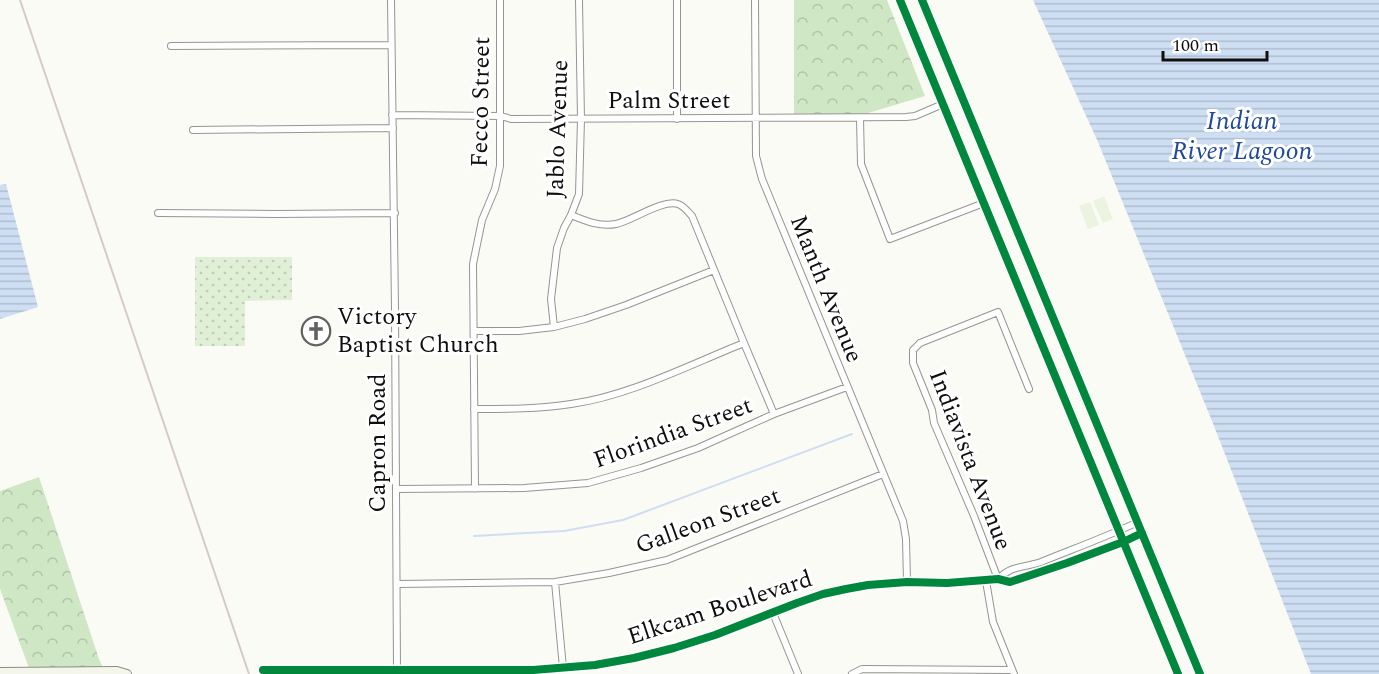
<svg xmlns="http://www.w3.org/2000/svg" width="1379" height="674" viewBox="0 0 1379 674" font-family="Spectral,serif">
  <style>
    .grass { fill: url(#grass-dots) }
    .forest { fill: url(#forest-crowns) }
    .pitch { fill: #eaf4e0 }
    .water { fill: url(#water-rules) }
    .lines { fill: none; stroke-linecap: round; stroke-linejoin: round }
    .stream { stroke: #cedef3; stroke-width: 2 }
    .street-casing { stroke: #959593; stroke-width: 8 }
    .secondary-casing { stroke: #8c8c89; stroke-width: 10 }
    .primary-casing { stroke: #838380; stroke-width: 10 }
    .street { stroke: #fefefe; stroke-width: 6 }
    .secondary { stroke: #f4f5eb; stroke-width: 8 }
    .primary { stroke: #ebebdc; stroke-width: 9 }
    .rail { stroke: #d6cac6; stroke-width: 2 }
    .cycleway-casing { stroke: #fff; stroke-width: 11 }
    .cycleway { stroke: #00873e; stroke-width: 8 }
    .labels { text-anchor: middle; dominant-baseline: central; stroke-width: 6; stroke-linejoin: round; paint-order: stroke }
    .street-label { font-size: 24px; fill: #0f0f0f; stroke: #fff }
    .poi-label { font-size: 24px; fill: #0f0f0f; stroke: #fff; text-anchor: start }
    .water-label { font-size: 26px; font-style: italic; fill: #204a99; stroke: #fff }
  </style>
  <defs>
    <pattern id="grass-dots" width="8" height="8" patternUnits="userSpaceOnUse" patternTransform="scale(1.5)"><rect width="8" height="8" fill="#e0f0d6"/><path d="M2 2h.1M6 6h.1" fill="none" stroke="#bfcdb6" stroke-width="1.8" stroke-linecap="round"/></pattern>
    <pattern id="forest-crowns" width="20" height="18" patternUnits="userSpaceOnUse" patternTransform="scale(1.5)"><rect width="20" height="18" fill="#cfe7c5"/><path d="M2 6a3 3 0 1 1 6 0M12 15a3 3 0 1 1 6 0" fill="none" stroke="#b1c5a8"/></pattern>
    <pattern id="water-rules" width="6" height="5" patternUnits="userSpaceOnUse" patternTransform="scale(1.5)"><rect width="6" height="5" fill="#cedef3"/><path d="M0 2.5h6" fill="none" stroke="#b0bdcf"/></pattern>
  </defs>
  <rect width="100%" height="100%" fill="#fbfbf5"/>
  <path class="grass" d="M195 257H292V300L245 301V346H195Z"/>
  <path class="forest" d="M794 0H887L925 96 865 114H794Z
    M39 477 99 659 103 668H29L0 589V491Z"/>
  <path class="pitch" d="M1104 196 1113 219 1103 223 1093 201Z
    M1090 202 1099 225 1088 229 1079 206Z"/>
  <path class="water" d="M1033 0H1379V674H1311L1212 421 1098 142Z
    M6 184 38 307 0 319V185Z"/>
  <g class="lines">
    <path class="stream" d="M474 536 564 531 623 520 852 434"/>
    <g class="street-casing">
      <path id="street" d="M391 0 395 309 397 670
        M677 0V119
        M755 0 756 156 762 179 903 521 906 539 907 582
        M171 46 391 45
        M392 115 501 116 511 119 906 117 915 116 943 104
        M860 118 861 164 890 239 984 203
        M193 130 393 128
        M158 213 276 214 395 213
        M571 215C586 221 600 227 616 224 632 221 662 199 678 204 684 206 688 212 692 216L744 343 774 414
        M554 327 551 299 557 248 564 228 571 215 579 194 581 119 579 0
        M474 331H519L554 327 585 319 626 305 714 270
        M474 409C506 409 539 409 571 404 629 396 689 365 744 343
        M397 489 524 488 588 483 641 468 698 448 774 414 847 387
        M475 489 473 264 482 220 495 189 500 166V0
        M998 579 974 516 934 423 932 410 913 363V350L920 343 998 312 1029 389
        M998 579C1012 565 1023 568 1041 562 1073 549 1106 537 1138 522
        M986 581 993 622 1014 674
        M555 582 563 668
        M397 584 555 582 609 573 667 560 883 474
        M773 613 798 674
        M263 670H533L595 665 634 658 674 648 715 635 797 603 823 594 846 589 868 585 907 582 947 583 998 579 1010 582 1067 563 1123 542 1142 533
        M852 674 862 669 1012 670"/>
    </g>
    <g class="secondary-casing">
      <path id="secondary" d="M0 672 117 671 127 674"/>
    </g>
    <g class="primary-casing">
      <path id="primary" d="M900 0 1178 674
        M922 0 1200 674"/>
    </g>
    <use href="#street" class="street"/>
    <use href="#secondary" class="secondary"/>
    <use href="#primary" class="primary"/>
    <path class="rail" d="M20 0 249 674"/>
    <g class="cycleway-casing">
      <path id="cycleway" d="M900 0 1178 674
        M922 0 1200 674
        M263 670H533L595 665 634 658 674 648 715 635 797 603 823 594 846 589 868 585 907 582 947 583 998 579 1010 582 1067 563 1123 542 1142 533"/>
    </g>
    <use href="#cycleway" class="cycleway"/>
  </g>
  <defs>
    <g id="church-ring" transform="scale(1.5)"><circle r="9.5" fill="#fff" stroke="#626260" stroke-width="1.5"/><path d="M-1.2-6h2.4v3.5h3.3v2.4h-3.3V6h-2.4V-.1h-3.3v-2.4h3.3Z" fill="#626260"/></g>
  </defs>
  <g fill-rule="evenodd">
    <use href="#church-ring" x="316" y="331"/>
  </g>
  <g class="labels">
    <g class="street-label">
      <text x="669" y="101">Palm Street</text>
      <text transform="translate(481 102) rotate(-89)">Fecco Street</text>
      <text transform="translate(558 129) rotate(-88)">Jablo Avenue</text>
      <text transform="translate(826 289) rotate(68)">Manth Avenue</text>
      <text transform="translate(673 433) rotate(-20)">Florindia Street</text>
      <text transform="translate(378 443) rotate(-90)">Capron Road</text>
      <text transform="translate(970 460) rotate(69)">Indiavista Avenue</text>
      <text transform="translate(708 521) rotate(-20)">Galleon Street</text>
      <text transform="translate(720 608) rotate(-18)">Elkcam Boulevard</text>
    </g>
    <g class="poi-label">
      <text x="337" y="317">Victory<tspan x="337" dy="28">Baptist Church</tspan></text>
    </g>
    <g class="water-label">
      <text x="1242" y="121">Indian<tspan x="1242" dy="30">River Lagoon</tspan></text>
    </g>
  </g>
  <path d="M1163 51v9h104v-9" fill="none" stroke="#0f0f0f" stroke-width="3"/>
  <text x="1172" y="51" font-size="18" fill="#0f0f0f" stroke="#ffffff" stroke-width="4.5" paint-order="stroke">100 m</text>
</svg>
